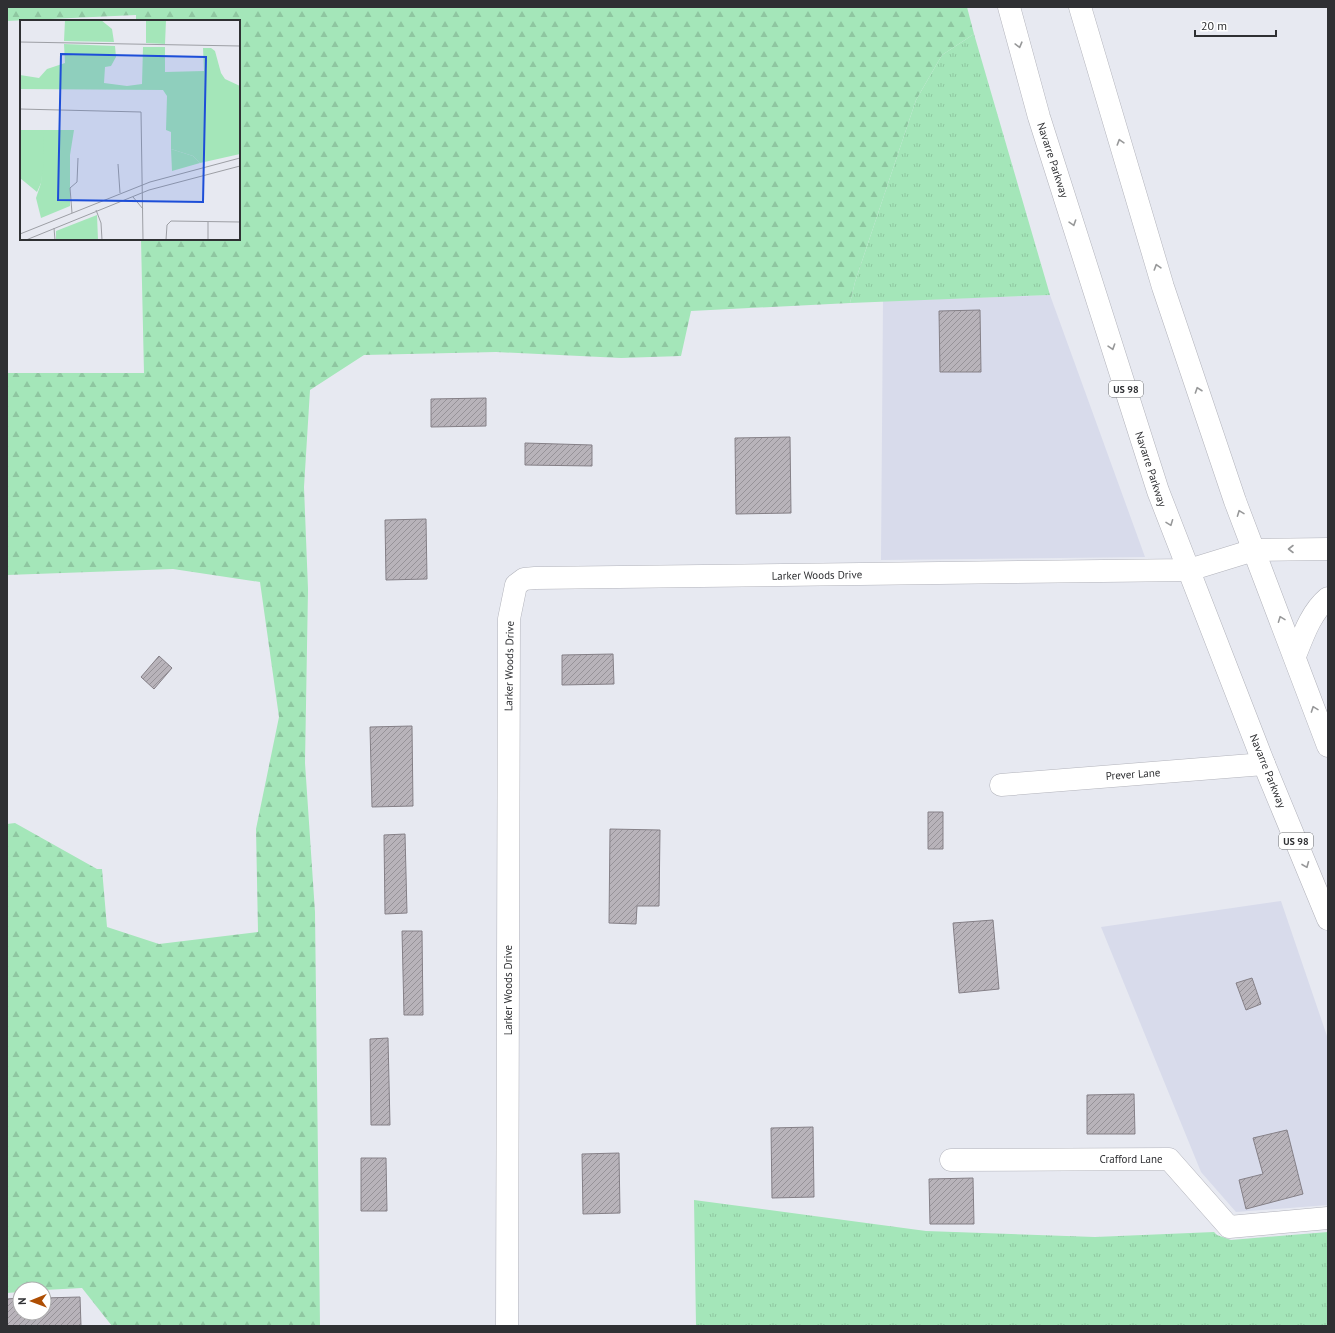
<svg xmlns="http://www.w3.org/2000/svg" width="1335" height="1333" viewBox="0 0 1335 1333" font-family="'PT Sans',sans-serif">
  <style>
    .built { fill: #d8dbeb }
    .grass { fill: url(#grass-tufts) }
    .forest { fill: url(#forest-firs) }
    .building { fill: url(#building-hatch); stroke: #858087 }
    .lines { fill: none; stroke-linecap: round; stroke-linejoin: round }
    .minor-casing { stroke: #b2b3bb; stroke-width: 23 }
    .trunk-casing { stroke: #b2b3bb; stroke-width: 23 }
    .minor { stroke: #fff; stroke-width: 22 }
    .trunk { stroke: #fff; stroke-width: 22 }
    .oneway { stroke: #979899 }
    .labels { text-anchor: middle; dominant-baseline: central; stroke-width: 3; stroke-linejoin: round; paint-order: stroke }
    .shield { fill: #fff; stroke: #6d6e70; stroke-width: 1 }
    .shield-label { font-size: 10px; font-weight: bold; fill: #2f3033 }
    .street-label { font-size: 11px; fill: #2f3033; stroke: #fff }
    .inset-road { fill: none; stroke: #9d9fa5; stroke-width: 1 }
    .view { fill: #1d4ed8; fill-opacity: 0.15; stroke: #1d4ed8; stroke-width: 2 }
    .inset-edge { fill: none; stroke: #2f3033; stroke-width: 2 }
  </style>
  <defs>
    <pattern id="grass-tufts" width="24" height="20" patternUnits="userSpaceOnUse"><rect width="24" height="20" fill="#a4e6b9"/><path d="M3 7l-1-3M5 7V3M7 7l1-3M15 17l-1-3M17 17v-4M19 17l1-3" fill="none" stroke="#8ec6a0"/></pattern>
    <pattern id="forest-firs" width="22" height="20" patternUnits="userSpaceOnUse"><rect width="22" height="20" fill="#a4e6b9"/><path d="M5 1l3.5 6h-7zM16 11l3.5 6h-7z" fill="#8ec6a0"/></pattern>
    <pattern id="building-hatch" width="6" height="6" patternUnits="userSpaceOnUse"><rect width="6" height="6" fill="#b8b3ba"/><path d="M-1 1l2-2M0 6l6-6M5 7l2-2" fill="none" stroke="#969298"/></pattern>
  </defs>
  <rect width="100%" height="100%" fill="#e7e9f1"/>
  <path class="built" d="M1050 295 1145 557 881 560 883 301Z
    M1281 901 1328 1039V1205L1236 1212 1201 1172 1101 927Z"/>
  <path class="grass" d="M974 34 1050 295 850 303 855 282 916 100 942 55Z
    M694 1200 926 1231 1095 1237 1214 1232 1217 1235 1231 1240 1328 1232V1326H696Z"/>
  <path class="forest" d="M7 7H967L974 34 942 55 916 100 855 282 850 303 691 311 681 356 621 358 496 352 364 355 310 390 304 487 308 589 305 763 315 912 320 1326H112L82 1288 44 1290V1289H20V1292L7 1293V824L15 823 97 869H102L107 927 159 944 258 932 256 829 279 717 260 582 173 569 7 575V373H144L141 239H239V21H136V15L7 21Z"/>
  <path class="building" d="M980 310 981 372H940L939 311Z
    M486 398V426L431 427V399Z
    M790 437 791 513 736 514 735 438Z
    M525 443 592 445V466L525 465Z
    M426 519 427 579 386 580 385 520Z
    M613 654 614 684 562 685V655Z
    M159 656 172 668 154 689 141 677Z
    M412 726 413 806 372 807 370 727Z
    M928 812H943V849H928Z
    M610 829 660 830 659 906H637L636 924 609 923Z
    M405 834 407 913 385 914 384 835Z
    M993 920 999 989 959 993 953 923Z
    M402 931H422L423 1015H404Z
    M1252 978 1261 1004 1246 1010 1236 983Z
    M388 1038 390 1125H371L370 1039Z
    M1134 1094 1135 1134H1087V1095Z
    M813 1127 814 1197 772 1198 771 1128Z
    M1287 1130 1303 1194 1246 1209 1239 1180 1263 1174 1253 1138Z
    M619 1153 620 1213 583 1214 582 1154Z
    M361 1158H386L387 1211H361Z
    M973 1178 974 1224H930L929 1179Z
    M80 1297 81 1326H7V1299L20 1298V1313H44V1298Z"/>
  <g class="lines">
    <g class="minor-casing">
      <path id="minor" d="M1295 656C1303 636 1311 612 1328 598
        M1001 785 1264 764
        M951 1160 1169 1159 1229 1227 1328 1218
        M507 1326 509 619 516 585 524 579 535 578 1189 570 1254 550 1328 549"/>
    </g>
    <g class="trunk-casing">
      <path id="trunk" d="M1009 7 1039 117 1158 491 1264 764 1328 919
        M1080 7 1163 287 1235 501 1328 746"/>
    </g>
    <use href="#minor" class="minor"/>
    <use href="#trunk" class="trunk"/>
  </g>
  <defs><path id="oneway-chevron" d="M-2-3.5L2.5 0L-2 3.5" fill="none" stroke-width="1.6" stroke-linecap="round" stroke-linejoin="round"/></defs>
  <g class="oneway">
    <use href="#oneway-chevron" transform="translate(1019 45) rotate(75)"/>
    <use href="#oneway-chevron" transform="translate(1120 142) rotate(-107)"/>
    <use href="#oneway-chevron" transform="translate(1073 223) rotate(72)"/>
    <use href="#oneway-chevron" transform="translate(1157 267) rotate(-107)"/>
    <use href="#oneway-chevron" transform="translate(1112 347) rotate(72)"/>
    <use href="#oneway-chevron" transform="translate(1198 390) rotate(-109)"/>
    <use href="#oneway-chevron" transform="translate(1240 513) rotate(-111)"/>
    <use href="#oneway-chevron" transform="translate(1170 523) rotate(69)"/>
    <use href="#oneway-chevron" transform="translate(1291 549) rotate(180)"/>
    <use href="#oneway-chevron" transform="translate(1281 619) rotate(-111)"/>
    <use href="#oneway-chevron" transform="translate(1314 709) rotate(-110)"/>
    <use href="#oneway-chevron" transform="translate(1306 865) rotate(68)"/>
  </g>
  <g class="labels">
    <g class="shield">
      <rect x="1109" y="381" width="34" height="16" rx="3"/>
      <rect x="1279" y="833" width="34" height="16" rx="3"/>
    </g>
    <g class="shield-label">
      <text x="1126" y="389">US 98</text>
      <text x="1296" y="841">US 98</text>
    </g>
    <g class="street-label">
      <text transform="translate(1053 160) rotate(72)">Navarre Parkway</text>
      <text transform="translate(1151 469) rotate(72)">Navarre Parkway</text>
      <text transform="translate(817 575) rotate(-1)">Larker Woods Drive</text>
      <text transform="translate(509 666) rotate(-89)">Larker Woods Drive</text>
      <text transform="translate(1268 771) rotate(68)">Navarre Parkway</text>
      <text transform="translate(1133 774) rotate(-4)">Prever Lane</text>
      <text transform="translate(508 990) rotate(-90)">Larker Woods Drive</text>
      <text x="1131" y="1159">Crafford Lane</text>
    </g>
  </g>
  <g transform="translate(20 20)">
    <rect width="220" height="220" fill="#e7e9f1"/>
    <path d="M23 110H54L50 135V186L21 198 16 178 21 163ZM151 129 173 136 180 143 152 151Z" fill="#a4e6b9"/>
    <path d="M45 0H81L92 9 94 22 44 21ZM126 0H146L145 24 126 23ZM44 24 95 26 96 37 91 46 85 47 84 63 107 66 122 64 123 27H145V52L184 51 183 28H191L195 31 201 53 205 59 220 66V134L180 143 173 136 151 129V112L146 110 147 76 143 70 0 69V55L19 58 27 49 45 43ZM0 110H23L24 141 21 163 17 172 0 158ZM77 195 78 220H36V211Z" fill="#a4e6b9"/>
    <path class="inset-road" d="M0 22 220 26M0 89 121 92 123 220M98 144 100 173M113 177 123 189M76 190 81 203 82 220M52 193 50 168 57 162 58 138M34 208 35 220M0 214 130 162 220 138M6 220 129 170 220 146M146 220 147 205 151 201 220 202M188 220V201"/>
    <path class="view" d="M41 34 186 37 183 182 38 180Z"/>
    <rect width="220" height="220" class="inset-edge"/>
  </g>
  <rect width="1335" height="1333" fill="none" stroke="#2f3033" stroke-width="16"/>
  <g transform="translate(32 1301) rotate(269)"><circle r="19" fill="#ffffff" stroke="#acacad"/>
  <path d="M0-3L7 15L0 10L-7 15Z" fill="#ae4e03"/>
  <text y="-6" font-size="11" font-weight="bold" text-anchor="middle" fill="#2f3033">N</text>
  </g>
  <path d="M1195 30v6h81v-6" fill="none" stroke="#2f3033" stroke-width="2"/>
  <text x="1201" y="30" font-size="12" fill="#2f3033" stroke="#ffffff" stroke-width="3" paint-order="stroke">20 m</text>
</svg>
